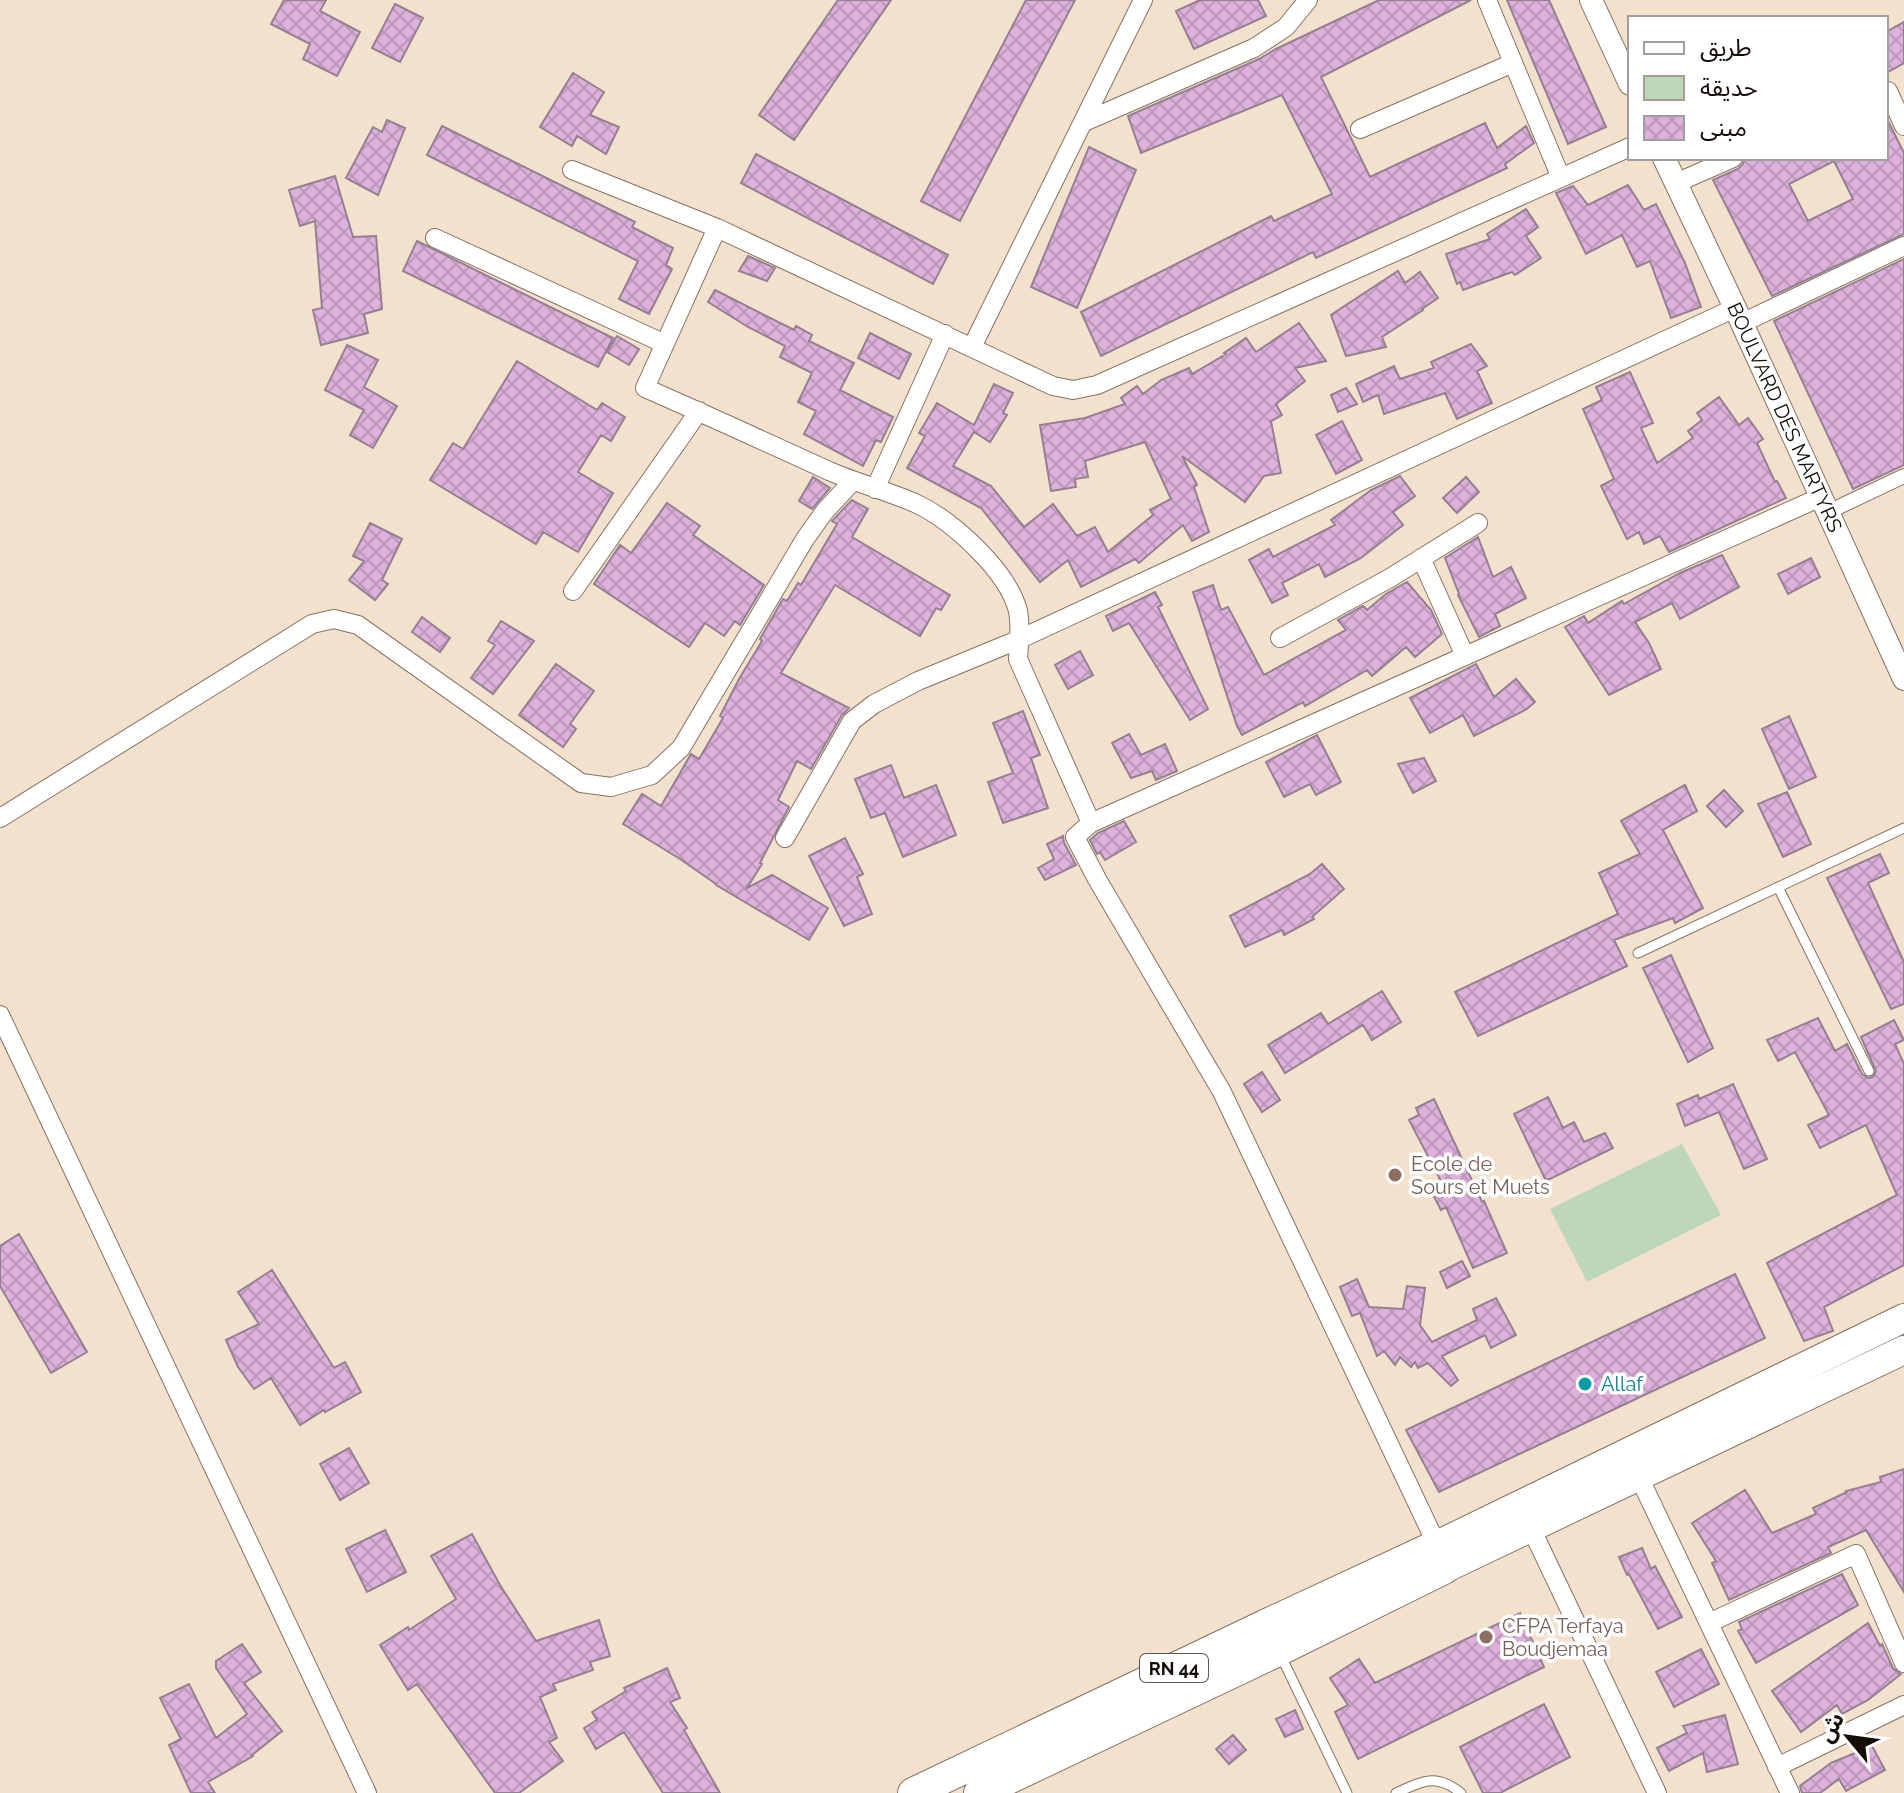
<svg xmlns="http://www.w3.org/2000/svg" width="1904" height="1793" viewBox="0 0 1904 1793" font-family="Raleway,'Noto Sans Arabic',sans-serif">
  <style>
    .park { fill: #bdd7ba }
    .building { fill: url(#building-cross-hatch); stroke: #938192; stroke-width: 2; fill-rule: evenodd }
    .lines { fill: none; stroke-linecap: round; stroke-linejoin: round }
    .service-casing { stroke: #847361; stroke-width: 11 }
    .pedestrian-casing { stroke: #847361; stroke-width: 16 }
    .minor-casing { stroke: #847361; stroke-width: 20 }
    .tertiary-casing { stroke: #847361; stroke-width: 24 }
    .primary-casing { stroke: #847361; stroke-width: 30 }
    .trunk-casing { stroke: #847361; stroke-width: 32 }
    .service { stroke: #fff; stroke-width: 9 }
    .pedestrian { stroke: #fff; stroke-width: 14 }
    .minor { stroke: #fff; stroke-width: 18 }
    .tertiary { stroke: #fff; stroke-width: 22 }
    .primary { stroke: #fff; stroke-width: 28 }
    .trunk { stroke: #fff; stroke-width: 30 }
    .education-dot { fill: #8d6e63; stroke: #fff; stroke-width: 3 }
    .culture-dot { fill: #0f9aa8; stroke: #fff; stroke-width: 3 }
    .labels { text-anchor: middle; dominant-baseline: central; stroke-width: 7; stroke-linejoin: round; paint-order: stroke }
    .shield { fill: #fff; stroke: #5a5651; stroke-width: 2 }
    .shield-label { font-size: 18px; font-weight: bold; fill: #130d06 }
    .street-label { font-size: 20px; fill: #130d06; stroke: #fff }
    .education-label { font-size: 20px; fill: #785e54; stroke: #fff; text-anchor: start }
    .culture-label { font-size: 20px; fill: #0d838f; stroke: #fff; text-anchor: start }
  </style>
  <defs>
    <pattern id="building-cross-hatch" width="8" height="8" patternUnits="userSpaceOnUse" patternTransform="scale(2)"><rect width="8" height="8" fill="#ddb1dc"/><path d="M0 0l8 8M0 8l8-8" fill="none" stroke="#bd97bb"/></pattern>
  </defs>
  <rect width="100%" height="100%" fill="#f4e1cd"/>
  <path class="park" d="M1682 1144 1721 1215 1587 1282 1550 1209Z"/>
  <path class="building" d="M284 0H326L320 11 360 32 337 76 303 59 310 44 271 24Z
    M838 0H891L794 140 759 115Z
    M1026 0H1075L960 221 921 201Z
    M1200 0H1258L1266 16 1194 49 1176 11Z
    M1379 0H1471L1321 77 1370 177 1485 123 1497 148 1526 126 1534 143 1505 164 1507 168 1316 258 1313 252 1101 356 1081 312 1271 216 1274 221 1332 194 1282 95 1141 153 1128 116 1259 59 1276 49Z
    M1507 0H1549L1606 127 1568 144Z
    M395 4 423 18 400 62 372 48Z
    M1904 22V63L1886 73V32Z
    M573 73 604 92 590 115 619 127 606 154 577 136 572 146 540 127Z
    M1886 117 1904 153V234L1772 296 1713 180 1738 169 1743 164 1745 158H1886ZM1834 161 1853 199 1808 221 1789 184Z
    M387 120 405 128 378 195 346 178 373 127 382 132Z
    M442 126 635 222 632 227 673 248 666 265 672 269 649 314 619 299 638 261 427 155Z
    M1089 147 1136 170 1077 308 1031 287Z
    M756 154 948 255 933 284 741 183Z
    M335 176 353 237 376 236 382 309 364 314 368 333 321 345 313 310 322 308 315 221 300 226 289 190Z
    M1628 185 1644 210 1656 204 1685 263 1701 307 1671 318 1650 261 1637 267 1622 235 1586 254 1556 193 1573 186 1588 205Z
    M1526 209 1538 227 1526 236 1541 258 1515 275 1512 272 1463 290 1460 282 1457 284 1446 254 1490 239 1487 234Z
    M417 241 613 338 598 367 403 271Z
    M748 256 775 268 767 281 739 271Z
    M1904 259V465L1853 489 1774 321Z
    M1398 271 1405 283 1420 272 1438 298 1422 309 1423 310 1382 337 1386 347 1346 356 1331 315Z
    M715 290 794 330 796 326 812 335 809 341 854 363 840 390 893 417 881 442 876 440 863 466 804 434 816 411 798 402 812 373 780 357 785 346 748 327 708 302Z
    M1299 323 1326 361 1295 368 1305 381 1276 404 1282 415 1271 421 1281 473 1264 476 1245 502 1182 456 1197 485 1194 487 1209 532 1192 541 1183 525 1139 563 1135 559 1081 587 1068 560 1040 582 981 508 907 468 925 436 919 433 937 403 974 425 994 384 1013 393 1003 413 1007 415 990 442 974 432 953 466 991 486 1024 527 1053 504 1077 536 1095 527 1108 552 1153 515 1150 510 1171 499 1145 442 1085 461 1088 477 1075 479 1076 487 1051 491 1040 425 1085 418 1125 404 1121 398 1137 386 1143 394 1161 380 1189 368 1192 374 1226 354 1224 353 1246 338 1256 352Z
    M870 333 911 354 899 379 858 358Z
    M617 336 639 349 629 365 607 352Z
    M1471 344 1487 366 1477 371 1492 403 1457 419 1445 393 1384 414 1378 395 1363 402 1356 384 1394 366 1400 379 1434 368 1431 362Z
    M347 345 378 360 364 387 397 406 373 448 350 435 364 410 325 390Z
    M517 361 597 410 602 403 625 417 611 441 601 435 578 472 613 493 578 552 543 532 536 544 430 480 453 443 463 449Z
    M1630 372 1653 423 1641 428 1657 463 1693 438 1688 431 1702 420 1697 413 1719 397 1739 425 1748 418 1763 439 1757 443 1775 482 1777 481 1786 498 1669 552 1660 536 1644 544 1639 532 1627 539 1601 486 1614 479 1583 409 1602 400 1596 387Z
    M1346 388 1357 404 1338 412 1331 395Z
    M1342 421 1362 460 1336 474 1316 435Z
    M1400 476 1415 496 1393 512 1403 525 1361 558 1325 577 1319 564 1282 583 1288 595 1272 603 1249 560 1269 549 1273 557 1335 525 1331 520 1371 490Z
    M813 477 830 488 812 509 799 501Z
    M1466 477 1479 492 1457 513 1443 498Z
    M852 500 868 509 852 537 950 595 941 610 936 608 920 636 835 585 781 673 849 708 842 715 811 769 797 761 778 800 789 807 760 863 762 864 747 888 772 875 828 908 809 940 716 885V884L680 859 623 824 642 794 661 806 691 754 699 759 723 718 720 716 739 679 762 641 760 639 783 599 787 601 798 583 801 585 837 524 832 521Z
    M667 503 700 526 693 535 764 585 740 625 735 621 724 636 705 623 689 647 594 584 620 545 631 553Z
    M370 523 402 539 382 580 388 584 375 600 349 580 364 561 353 556Z
    M1478 537 1493 577 1511 567 1526 598 1495 614 1500 626 1479 637 1458 595 1459 594 1445 558Z
    M1722 555 1739 587 1680 619 1672 603 1635 622 1649 643 1661 669 1609 695 1565 627 1584 616 1588 623 1622 601 1624 604 1680 573Z
    M1811 558 1820 577 1788 594 1778 574Z
    M1407 582 1431 610 1442 634 1415 657 1406 647 1372 676 1367 670 1305 706 1303 702 1242 735 1237 726 1193 592 1213 585 1221 610 1228 607 1264 675 1346 630 1338 620 1363 606 1367 610 1386 594Z
    M1155 592 1162 605 1158 607 1208 709 1190 720 1129 623 1113 631 1106 616Z
    M422 617 450 638 440 652 412 632Z
    M501 621 534 641 493 694 471 678 495 645 488 641Z
    M1080 651 1093 675 1068 689 1055 665Z
    M556 664 594 691 570 724 576 729 563 747 519 715Z
    M1476 664 1494 697 1516 679 1535 702 1527 709 1474 736 1463 715 1430 733 1410 698Z
    M1023 711 1040 755 1031 758 1048 808 1003 823 988 782 1013 773 993 723Z
    M1789 716 1816 777 1789 789 1762 729Z
    M1129 734 1141 755 1165 744 1177 771 1156 780 1152 771 1131 778 1112 743Z
    M1317 735 1341 782 1316 795 1310 784 1284 797 1266 762Z
    M1424 758 1436 781 1413 793 1398 764Z
    M891 765 904 798 936 785 956 835 903 857 885 813 871 818 855 779Z
    M1685 785 1697 811 1663 830 1703 908 1675 923 1673 918 1614 940 1627 966 1478 1036 1455 992 1618 914 1599 873 1640 854 1621 821Z
    M1724 790 1743 811 1726 827 1707 806Z
    M1787 792 1811 844 1783 857 1758 804Z
    M1124 821 1136 842 1105 860 1100 852 1097 854 1090 840 1098 833Z
    M1063 836 1064 843 1076 865 1045 880 1038 868 1054 859 1047 844Z
    M845 838 863 874 857 877 872 914 844 926 809 856Z
    M1880 854 1889 873 1868 883 1904 962V1004L1891 1009 1827 878Z
    M1322 864 1344 889 1312 917 1314 919 1284 935 1282 930 1245 947 1230 916 1310 874Z
    M1671 955 1713 1048 1688 1062 1643 968Z
    M1382 991 1401 1022 1372 1040 1363 1025 1285 1073 1268 1045 1321 1013 1328 1024Z
    M1818 1018 1835 1051 1847 1044 1862 1074 1868 1078 1873 1077 1876 1071 1861 1037 1894 1020 1904 1040 1895 1044 1904 1064V1265L1824 1307 1833 1331 1804 1341 1767 1263 1897 1195 1866 1125 1820 1148 1808 1125 1829 1115 1795 1052 1778 1061 1767 1040Z
    M1262 1072 1280 1100 1262 1112 1244 1084Z
    M1733 1084 1767 1159 1744 1169 1719 1112 1685 1126 1677 1104 1698 1095 1699 1099Z
    M1548 1097 1563 1128 1574 1122 1584 1142 1605 1133 1613 1148 1546 1181 1514 1114Z
    M1434 1099 1482 1202 1484 1201 1507 1253 1473 1268 1446 1207 1441 1210 1428 1185 1440 1179 1409 1120 1419 1115 1416 1108Z
    M19 1234 87 1352 51 1373 0 1286V1246Z
    M1462 1261 1470 1276 1447 1288 1440 1272Z
    M272 1270 334 1368 345 1362 361 1392 325 1412 324 1410 300 1425 271 1378 254 1389 238 1367 226 1340 259 1324 238 1292Z
    M1735 1274 1765 1338 1439 1492 1406 1430Z
    M1357 1279 1369 1307 1403 1309 1407 1286 1425 1288 1420 1325 1432 1342 1477 1320 1473 1309 1496 1298 1516 1335 1491 1348 1485 1335 1442 1356 1458 1380 1451 1386 1428 1363 1418 1368 1415 1362 1411 1367 1400 1357 1395 1365 1384 1351 1377 1356 1360 1313 1352 1316 1340 1287Z
    M349 1448 369 1483 340 1500 320 1464Z
    M1904 1469V1592L1866 1530 1828 1547 1831 1553 1729 1600 1712 1563 1716 1561 1692 1523 1745 1490 1772 1533 1816 1514 1813 1508 1847 1492 1846 1491 1881 1482 1880 1477Z
    M385 1530 406 1572 367 1592 346 1549Z
    M472 1534 500 1585 536 1641 599 1620 610 1656 590 1662 593 1670 553 1684 556 1690 540 1697 557 1738 549 1742 563 1761 519 1793H495L417 1684 408 1690 380 1645 408 1627 409 1630 456 1599 431 1556Z
    M1642 1548 1651 1569 1655 1566 1682 1617 1658 1629 1629 1574 1627 1575 1619 1557Z
    M1842 1574 1858 1605 1756 1663 1738 1631 1742 1629 1739 1622Z
    M1520 1613 1544 1667 1358 1759 1335 1712 1348 1705 1330 1678 1359 1659 1375 1683Z
    M1868 1623 1880 1646 1882 1644 1893 1668 1901 1674 1868 1700 1842 1714 1837 1705 1801 1732 1772 1691Z
    M242 1644 261 1672 244 1683 282 1731 252 1755 253 1756 208 1782 215 1793H191L169 1745 181 1739 160 1698 189 1684 216 1738 247 1714 216 1668V1661Z
    M1701 1649 1719 1684 1674 1707 1656 1672Z
    M667 1668 680 1698 670 1702 687 1728 684 1730 720 1793H663L624 1732 596 1749 584 1728 597 1720 592 1712 626 1691 624 1688Z
    M1544 1704 1570 1757 1500 1793H1483L1460 1747Z
    M1295 1710 1303 1729 1285 1737 1276 1719Z
    M1725 1715 1738 1764 1707 1772 1703 1753 1669 1771 1657 1748 1687 1733 1683 1726Z
    M1233 1735 1246 1750 1229 1764 1216 1749Z
    M1872 1746 1885 1770 1846 1791 1839 1779 1820 1793H1802L1800 1786 1831 1763Z"/>
  <g class="lines">
    <g class="service-casing">
      <path id="service" d="M1778 887 1869 1071
        M1638 953 1904 828
        M1280 1654 1347 1793
        M1396 1793C1423 1781 1436 1773 1461 1793"/>
    </g>
    <g class="pedestrian-casing">
      <path id="pedestrian" d="M1828 512 1904 476"/>
    </g>
    <g class="minor-casing">
      <path id="minor" d="M1487 0 1561 178
        M1888 91 1904 126
        M1084 122 1254 48 1286 27 1308 0
        M1360 129 1513 63
        M572 170 717 228 1053 386 1073 390 1097 385 1630 147
        M1676 183 1733 158
        M717 228 645 388C707 415 768 443 829 471 857 483 887 491 915 503 952 520 1008 571 1018 611 1021 626 1019 644 1018 659L1091 823
        M435 238 665 344
        M1742 323 1904 246
        M972 347 1143 0
        M875 489 945 334
        M1421 558 1465 656
        M573 591 699 411
        M1280 638 1390 578 1478 523
        M0 818 312 624 334 619 358 625 581 783 611 787 652 775 681 748 805 539 825 511 853 481
        M785 838 852 721 874 704 918 681 1020 639 1735 308
        M0 1015 367 1793
        M1638 1475 1790 1793
        M1531 1528 1657 1793
        M1437 1545 1222 1092 1097 879 1075 837 1091 823 1821 497
        M1709 1623 1856 1554 1904 1663
        M1777 1767 1904 1705"/>
    </g>
    <g class="tertiary-casing">
      <g id="tertiary">
        <path d="M1591 0 1630 84"/>
        <path id="s1" d="M1664 158 1735 308 1904 679"/>
      </g>
    </g>
    <g class="primary-casing">
      <path id="primary" d="M1437 1545 1904 1318
        M1444 1569 1904 1350"/>
    </g>
    <g class="trunk-casing">
      <path id="trunk" d="M913 1793 1269 1623 1437 1545
        M979 1793 1278 1651 1444 1569"/>
    </g>
    <use href="#service" class="service"/>
    <use href="#pedestrian" class="pedestrian"/>
    <use href="#minor" class="minor"/>
    <use href="#tertiary" class="tertiary"/>
    <use href="#primary" class="primary"/>
    <use href="#trunk" class="trunk"/>
  </g>
  <g class="education-dot">
    <circle cx="1395" cy="1175" r="8"/>
    <circle cx="1486" cy="1637" r="8"/>
  </g>
  <circle class="culture-dot" cx="1585" cy="1384" r="8"/>
  <g class="labels">
    <rect class="shield" x="1140" y="1654" width="68" height="28" rx="6"/>
    <g class="shield-label">
      <text x="1174" y="1668">RN 44</text>
    </g>
    <g class="street-label">
      <text stroke="none"><textPath href="#s1" startOffset="286">BOULVARD DES MARTYRS</textPath></text>
    </g>
    <g class="education-label">
      <text x="1411" y="1164">Ecole de<tspan x="1411" dy="23">Sours et Muets</tspan></text>
      <text x="1502" y="1626">CFPA Terfaya<tspan x="1502" dy="23">Boudjemaa</tspan></text>
    </g>
    <g class="culture-label">
      <text x="1601" y="1384">Allaf</text>
    </g>
  </g>
  <rect x="1628" y="16" width="260" height="144" fill="#ffffff" stroke="#a19e9b" stroke-width="2"/>
  <rect x="1644" y="42" width="40" height="12" fill="#ffffff" stroke="#a19e9b" stroke-width="2"/>
  <text x="1700" y="56" font-size="24" fill="#130d06">طريق</text>
  <rect x="1644" y="76" width="40" height="24" fill="#bdd7ba" stroke="#a19e9b" stroke-width="2"/>
  <text x="1700" y="96" font-size="24" fill="#130d06">حديقة</text>
  <rect x="1644" y="116" width="40" height="24" fill="url(#building-cross-hatch)" stroke="#a19e9b" stroke-width="2"/>
  <text x="1700" y="136" font-size="24" fill="#130d06">مبنى</text>
  <g transform="translate(1848 1737) rotate(299)" stroke="#ffffff" stroke-width="6" paint-order="stroke">
  <path d="M0-6L14 30L0 20L-14 30Z" fill="#130d06"/>
  <text y="-12" font-size="22" font-weight="bold" text-anchor="middle" fill="#130d06">ش</text>
  </g>
</svg>
